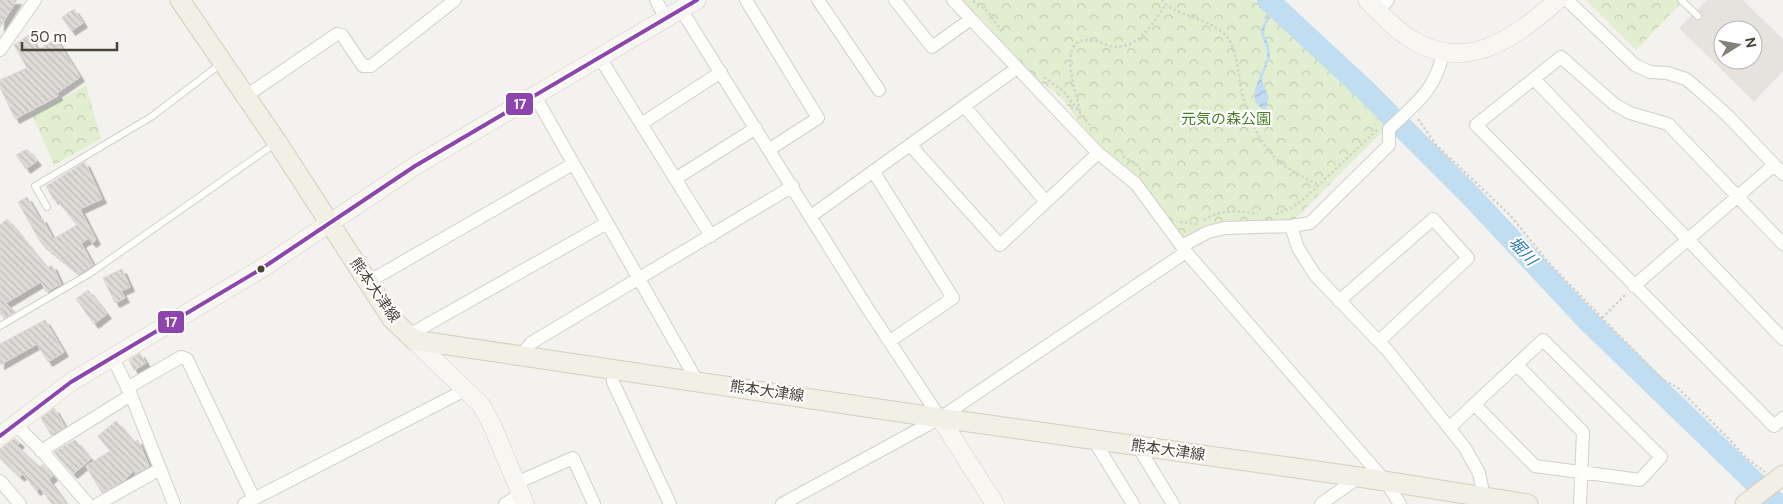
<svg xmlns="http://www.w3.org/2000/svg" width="1783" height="504" viewBox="0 0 1783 504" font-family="'DM Sans','Noto Sans JP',sans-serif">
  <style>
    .park { fill: url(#park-crowns) }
    .parking { fill: #e6e3df; fill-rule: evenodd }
    .water { fill: url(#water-waves) }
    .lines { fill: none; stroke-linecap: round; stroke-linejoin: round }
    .river { stroke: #c0ddf1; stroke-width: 22 }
    .building { fill: url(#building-back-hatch); stroke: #dcd9d4; filter: url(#shadow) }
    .lane-casing { stroke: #d2d0cb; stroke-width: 8 }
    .street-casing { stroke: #d2d0cb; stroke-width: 14 }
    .secondary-casing { stroke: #d3cfc5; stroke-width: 19 }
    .primary-casing { stroke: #d6cebb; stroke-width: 21 }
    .path { stroke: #d3d2cc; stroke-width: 2.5; stroke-dasharray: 2.5 2.5; stroke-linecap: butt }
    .lane { stroke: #fdfdfc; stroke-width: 6 }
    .street { stroke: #fdfdfc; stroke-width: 12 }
    .secondary { stroke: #f7f6f1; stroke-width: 18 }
    .primary { stroke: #f2efe6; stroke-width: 19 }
    .bus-1-casing { stroke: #fff; stroke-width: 8 }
    .bus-1 { stroke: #8e44ad; stroke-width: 4 }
    .bus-dot { fill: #4b4439; stroke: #fff; stroke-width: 2 }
    .labels { text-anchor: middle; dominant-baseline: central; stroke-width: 4.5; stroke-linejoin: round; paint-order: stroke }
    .park-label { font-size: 15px; fill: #4a7f2a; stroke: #fff }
    .street-label { font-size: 15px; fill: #4b4439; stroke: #fff }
    .water-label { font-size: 16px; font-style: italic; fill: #2e7ab2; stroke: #fff }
    .line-badge { stroke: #fff; stroke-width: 2 }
    .badge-label { font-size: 14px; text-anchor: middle; font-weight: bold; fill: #fff }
  </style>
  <defs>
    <pattern id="park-crowns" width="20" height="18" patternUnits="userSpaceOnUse" patternTransform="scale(1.25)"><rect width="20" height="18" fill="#e1eecf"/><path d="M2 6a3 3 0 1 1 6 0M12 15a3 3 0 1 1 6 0" fill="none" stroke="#c3cdb2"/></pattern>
    <pattern id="water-waves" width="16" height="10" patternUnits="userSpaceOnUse" patternTransform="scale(1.25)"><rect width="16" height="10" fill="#c0ddf1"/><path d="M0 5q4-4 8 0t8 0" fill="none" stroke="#a6bfcf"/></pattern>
    <pattern id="building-back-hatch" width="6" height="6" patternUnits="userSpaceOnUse" patternTransform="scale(1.25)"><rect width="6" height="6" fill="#dedbd6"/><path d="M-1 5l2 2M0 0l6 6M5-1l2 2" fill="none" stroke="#c0bdb8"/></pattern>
    <filter id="shadow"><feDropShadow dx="4.5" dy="4.5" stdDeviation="0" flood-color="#0004"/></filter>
  </defs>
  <rect width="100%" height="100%" fill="#f4f2ee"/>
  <path class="park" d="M957 0H1254L1389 125 1290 224 1225 225 1184 243 1096 145 1061 97 1019 66 984 21Z
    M1586 0H1684L1636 50Z
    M86 85 101 139 54 165 33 116Z"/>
  <path class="parking" d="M1707 0H1743L1783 39V71L1754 102 1679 28ZM1723 30H1753V60H1723Z"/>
  <path class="water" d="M1269 14 1271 16C1257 39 1269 34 1270 54 1270 63 1263 71 1262 81L1269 97 1266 108 1271 110 1268 111C1238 101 1268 70 1267 54 1266 34 1253 39 1269 14Z"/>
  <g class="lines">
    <path class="river" d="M1268 0 1364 89 1469 194 1586 319 1777 504"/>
  </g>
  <path class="building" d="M0 0H17L0 27Z
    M74 9 83 23 71 31 62 17Z
    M29 35 38 50 56 39 80 77 57 93 58 96 15 119 0 87V80L27 68 14 45Z
    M27 149 37 161 26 169 16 155Z
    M85 162 102 199 80 209 96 240 92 243 88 239 81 243 93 265 79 274 41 243 18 202 27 197 40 219 42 218 53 239 77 225 56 199 54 200 46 186Z
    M7 219 47 268 52 265 61 284 46 292 41 282 6 303 15 312 4 318 0 314V225Z
    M122 269 130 287 121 291 125 298 115 303 103 278Z
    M88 290 107 314 94 324 76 299Z
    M45 320 64 352 48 362 37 344 0 365V344Z
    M140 353 146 363 134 370 129 360Z
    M54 408 65 427 51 435 41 418Z
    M116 421 134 442 138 440 149 466 135 474 134 471 124 480 102 493 86 466 110 451 98 436Z
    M15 438 20 443 17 446 40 467 43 464 53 476 49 480 66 504H52L40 488 36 491 23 474 20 477 0 458V449Z
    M75 440 91 459 73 474 54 452Z"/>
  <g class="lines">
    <g class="lane-casing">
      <path id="lane" d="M1681 0 1698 16
        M47 207 35 186 151 117 222 63
        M0 326 89 274 276 143"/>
    </g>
    <g class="street-casing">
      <path id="street" d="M656 0 666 19
        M746 0 818 118 770 149
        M818 0 879 90
        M895 0 932 47 971 19
        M953 0 1098 153 1136 184 1186 252 1386 482 1400 504
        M1567 0 1635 65 1650 72 1667 73 1686 79 1698 89 1728 116 1783 174
        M682 11 866 306 940 418
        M1378 11 1388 0
        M0 50 35 0
        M600 58 711 236
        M1534 79 1783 339
        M246 96 337 34 342 35 363 66H371L455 0
        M535 96 697 381
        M964 106 1046 202
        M641 124 721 72
        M910 145 1000 245 1098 153
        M873 171 953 298 890 341
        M675 179 756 128
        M811 216 1017 68
        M1291 226 1310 223 1389 145V129C1416 103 1434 92 1443 54
        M1783 244 1668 124 1630 113 1614 104 1561 57 1476 125 1774 426 1783 418
        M1182 246 1208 232 1225 228 1291 226 1298 248 1315 275 1388 351 1465 448 1479 473 1484 497
        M368 282 573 164
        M1634 286 1774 165
        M1339 301 1433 219 1468 258 1379 341
        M409 335 607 223
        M521 355 531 343 793 186
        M112 356 131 395 174 504
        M1517 365 1583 432 1580 504
        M613 369V382L670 504
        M127 388 181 357 187 359 254 499
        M15 424 43 452 88 504
        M1449 428 1543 340 1661 457 1640 480 1535 466 1474 404
        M1093 439 1133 504
        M1137 445 1173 504
        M41 451 131 395
        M0 481 20 504
        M516 483 573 458 594 504
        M98 504 160 469
        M244 504 467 389
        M505 504 521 494
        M782 504 940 418 1186 252
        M1321 504 1359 477"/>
    </g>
    <g class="secondary-casing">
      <path id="secondary" d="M1367 0C1379 12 1392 26 1406 36 1465 76 1513 39 1558 0
        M414 340 481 405 492 425 525 504
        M940 418 995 504
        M0 436 71 382 261 269 415 166 697 0"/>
    </g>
    <g class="primary-casing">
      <path id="primary" d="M180 0 277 142 392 319 414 340 940 418 1359 477 1528 504
        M1745 504 1783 475"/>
    </g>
    <path class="path" d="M1162 0C1171 15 1212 18 1227 37 1237 51 1238 72 1241 88 1246 115 1260 146 1282 164 1293 172 1306 178 1318 185
      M973 1 987 11 1003 33
      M1044 77 1063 91 1090 125
      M1080 111C1077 94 1056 40 1087 40 1105 40 1110 53 1132 43 1146 36 1156 18 1165 6
      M1418 119 1436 145 1509 214 1549 263 1602 318 1662 379 1678 388 1732 442 1745 457 1765 472
      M1123 156 1137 165 1143 173
      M1276 214 1291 208 1305 198 1377 130
      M1204 220C1222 209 1238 210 1258 214
      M1180 222 1197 224
      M1602 318 1626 294"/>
    <use href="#lane" class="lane"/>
    <use href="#street" class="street"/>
    <use href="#secondary" class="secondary"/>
    <use href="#primary" class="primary"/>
    <g class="bus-1-casing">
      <path id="bus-1" d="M0 436 71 382 261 269 415 166 697 0"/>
    </g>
    <use href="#bus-1" class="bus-1"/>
  </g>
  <circle class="bus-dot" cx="261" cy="269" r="4.5"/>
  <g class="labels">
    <g class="park-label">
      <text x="1226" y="119">元気の森公園</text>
    </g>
    <g class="street-label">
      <text transform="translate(375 290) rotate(55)">熊本大津線</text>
      <text transform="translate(767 391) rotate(8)">熊本大津線</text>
      <text transform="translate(1168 450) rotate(8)">熊本大津線</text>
    </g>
    <g class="water-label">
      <text transform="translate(1523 251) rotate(47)">堀川</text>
    </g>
  </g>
  <g class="line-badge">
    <rect x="505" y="92" width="29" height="24" rx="5" fill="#8e44ad"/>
    <rect x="157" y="310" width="28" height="24" rx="5" fill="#8e44ad"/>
  </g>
  <g class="badge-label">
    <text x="520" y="109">17</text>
    <text x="171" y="327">17</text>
  </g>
  <g transform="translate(1738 45) rotate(79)"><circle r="24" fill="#ffffff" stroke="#b7b4b0"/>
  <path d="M0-4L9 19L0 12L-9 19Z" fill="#868178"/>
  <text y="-8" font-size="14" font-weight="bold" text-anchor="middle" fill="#4b4439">N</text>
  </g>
  <path d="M22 42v8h95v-8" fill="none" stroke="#4b4439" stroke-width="2.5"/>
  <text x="30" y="42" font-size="15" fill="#4b4439" stroke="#ffffff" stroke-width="4" paint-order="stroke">50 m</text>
</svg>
